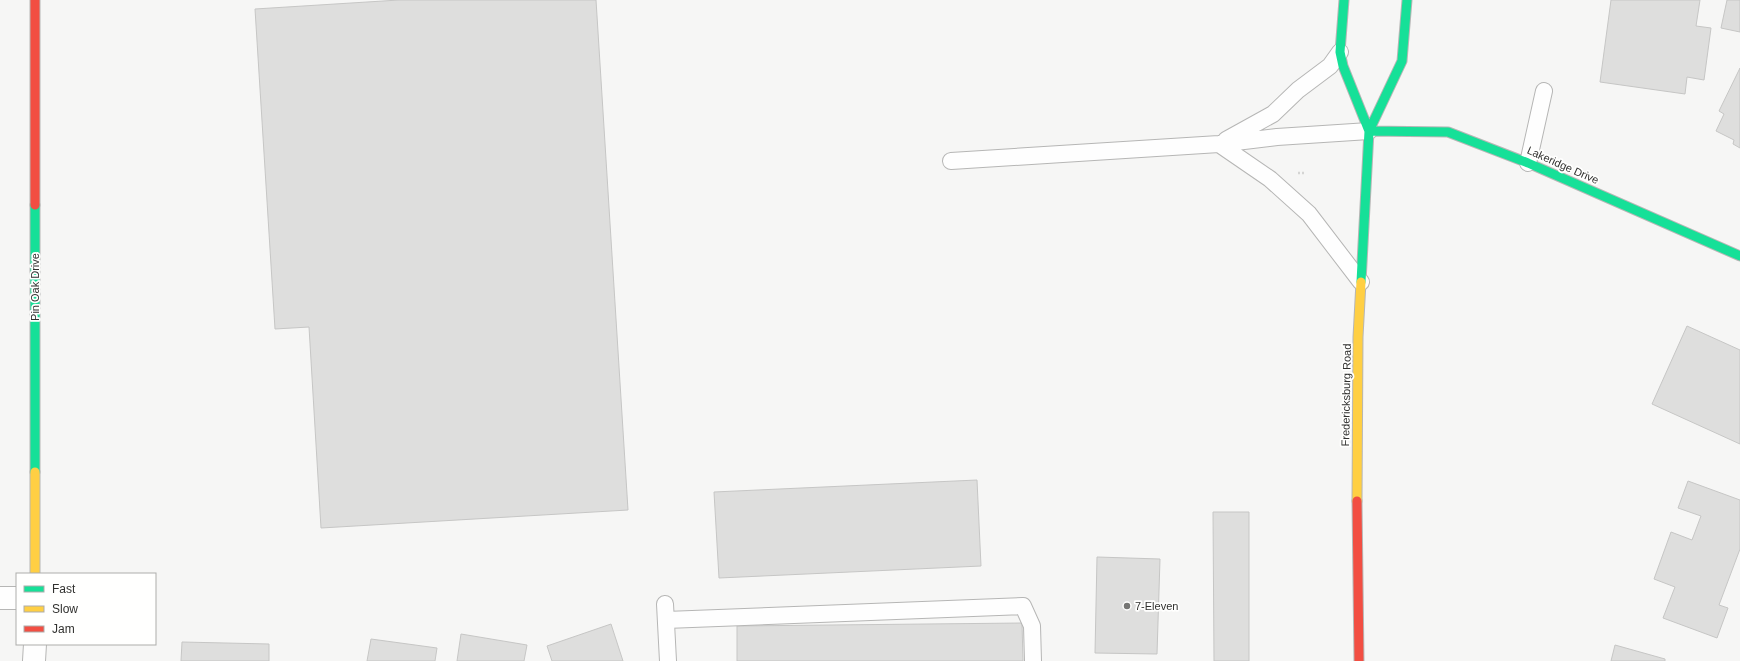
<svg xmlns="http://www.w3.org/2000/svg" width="1740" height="661" viewBox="0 0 1740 661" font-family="Arial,sans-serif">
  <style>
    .building { fill: #dededd; stroke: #c6c6c5 }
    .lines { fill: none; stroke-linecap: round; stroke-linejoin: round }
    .lane-casing { stroke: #b6b6b5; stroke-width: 18 }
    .street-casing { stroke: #b6b6b5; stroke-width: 24 }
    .fast-casing { stroke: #b6b6b5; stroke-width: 11 }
    .slow-casing { stroke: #b6b6b5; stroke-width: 11 }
    .jam-casing { stroke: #b6b6b5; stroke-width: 11 }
    .path { stroke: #d5d5d4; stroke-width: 2.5; stroke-dasharray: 2 2; stroke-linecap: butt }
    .lane { stroke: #fefefe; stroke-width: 16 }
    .street { stroke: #fefefe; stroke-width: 22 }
    .fast { stroke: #16e098; stroke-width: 9 }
    .slow { stroke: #ffcf43; stroke-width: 9 }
    .jam { stroke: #f24e42; stroke-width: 9 }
    .poi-dot { fill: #767674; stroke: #fffffe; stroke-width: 1.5 }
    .labels { text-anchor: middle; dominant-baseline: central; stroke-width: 3.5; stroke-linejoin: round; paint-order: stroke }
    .street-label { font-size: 11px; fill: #31312f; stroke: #fffffe }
    .poi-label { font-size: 11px; fill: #31312f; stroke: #fffffe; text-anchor: start }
  </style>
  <rect width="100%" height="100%" fill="#f6f6f5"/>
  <path class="building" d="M399 0H596L628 510 321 528 309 327 275 329 255 9Z
    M1611 0H1700L1696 26 1711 28 1704 80 1687 77 1685 94 1600 82Z
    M1727 0H1740V32L1721 28Z
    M1740 68V148L1733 144 1734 140 1716 131 1724 114 1719 111Z
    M1687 326 1740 350V444L1652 404Z
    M977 480 981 566 719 578 714 492Z
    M1688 481 1740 500V549L1719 605 1728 608 1717 638 1663 618 1675 587 1654 579 1671 532 1692 540 1701 516 1678 508Z
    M1213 512H1249V661H1214Z
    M1097 557 1160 559 1157 654 1095 653Z
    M1022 623 1023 661H737V626Z
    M611 624 623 661H552L547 646Z
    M461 634 527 645 524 661H457Z
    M371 639 437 648 435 661H367Z
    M182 642 269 644V661H181Z
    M1615 645 1665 659V661H1611Z"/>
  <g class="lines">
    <g class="lane-casing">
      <path id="lane" d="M1226 140 1273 114 1298 90 1330 66 1340 52
        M1219 144 1270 179 1309 214 1361 282
        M951 161 1219 144 1277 137 1369 131
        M1528 163 1544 91
        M665 604 668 661
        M666 620 1023 606 1032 626 1033 661"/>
    </g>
    <g class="street-casing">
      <path id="street" d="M0 598H17
        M34 661 35 644"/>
    </g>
    <g class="fast-casing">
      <path id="fast" d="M1344 0 1340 52 1343 66 1369 131
        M1369 131 1448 132 1528 163 1740 256
        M35 205V472
        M1361 282 1369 131 1402 61 1407 0"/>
    </g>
    <g class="slow-casing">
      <path id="slow" d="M35 472V574
        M1357 501 1358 337 1361 282"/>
    </g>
    <g class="jam-casing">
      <path id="jam" d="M35 0V205
        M1357 501 1359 661"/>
    </g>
    <path class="path" d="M1298 173H1305"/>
    <use href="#lane" class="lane"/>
    <use href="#street" class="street"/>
    <use href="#fast" class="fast"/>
    <use href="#slow" class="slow"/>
    <use href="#jam" class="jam"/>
  </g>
  <circle class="poi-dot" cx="1127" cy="606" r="4"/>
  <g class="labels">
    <g class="street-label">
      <text transform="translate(1563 165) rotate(24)">Lakeridge Drive</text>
      <text transform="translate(35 287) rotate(-90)">Pin Oak Drive</text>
      <text transform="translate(1346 395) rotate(-89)">Fredericksburg Road</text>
    </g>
    <g class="poi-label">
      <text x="1135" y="606">7-Eleven</text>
    </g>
  </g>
  <rect x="16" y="573" width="140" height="72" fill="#fffffe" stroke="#adadab"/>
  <rect x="24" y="586" width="20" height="6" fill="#16e098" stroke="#adadab"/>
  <text x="52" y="593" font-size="12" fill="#31312f">Fast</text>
  <rect x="24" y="606" width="20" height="6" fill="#ffcf43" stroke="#adadab"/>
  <text x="52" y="613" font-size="12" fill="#31312f">Slow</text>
  <rect x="24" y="626" width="20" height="6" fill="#f24e42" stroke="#adadab"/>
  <text x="52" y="633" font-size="12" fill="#31312f">Jam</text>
</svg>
